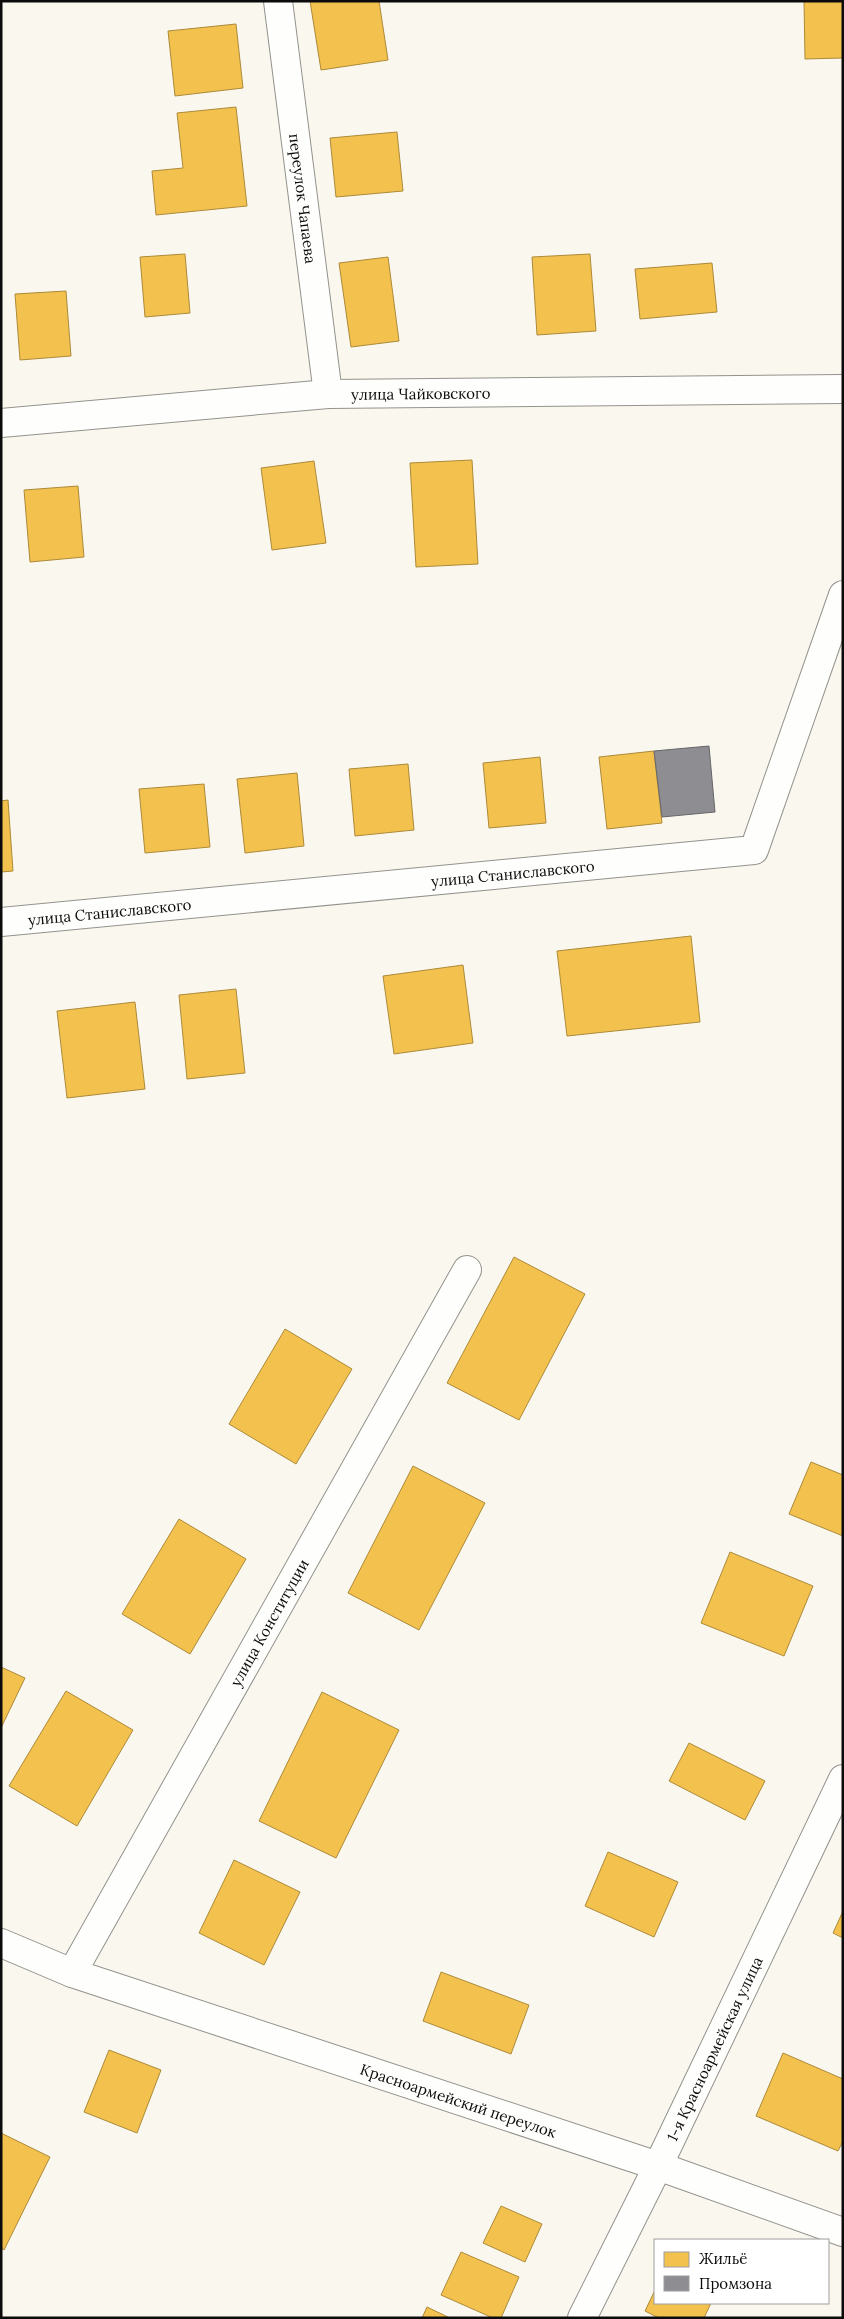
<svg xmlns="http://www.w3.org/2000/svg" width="844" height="2319" viewBox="0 0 844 2319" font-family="Lora,serif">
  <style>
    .homes { fill: #f2c14e; stroke: #ad8a3a }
    .industry { fill: #8d8d92; stroke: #66666a }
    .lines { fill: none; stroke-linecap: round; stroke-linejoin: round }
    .minor-casing { stroke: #93928d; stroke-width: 30 }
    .minor { stroke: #fefefc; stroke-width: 28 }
    .labels { text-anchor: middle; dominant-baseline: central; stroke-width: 5; stroke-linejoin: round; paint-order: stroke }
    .street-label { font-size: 15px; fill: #0b0b0b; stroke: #fff }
  </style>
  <rect width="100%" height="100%" fill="#faf8ee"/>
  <path class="homes" d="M310 1H379L388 60 321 70Z
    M804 1H843V58L805 59Z
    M236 24 243 88 175 96 168 31Z
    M236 107 247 206 156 215 152 171 183 168 177 113Z
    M397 132 403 191 336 197 330 138Z
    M185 254 190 313 145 317 140 257Z
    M590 254 596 331 537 335 532 257Z
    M388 257 399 341 351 347 339 263Z
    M712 263 717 312 640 319 635 269Z
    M66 291 71 356 20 360 15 294Z
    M472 460 478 564 416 567 410 463Z
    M314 461 326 543 272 550 261 468Z
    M78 486 84 557 30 562 24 490Z
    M654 751 662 823 607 829 599 757Z
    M540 757 546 823 489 828 483 763Z
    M408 764 414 830 355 836 349 769Z
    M297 773 304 846 245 853 237 779Z
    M204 784 210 847 145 853 139 789Z
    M8 800 13 871 1 872V801Z
    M691 936 700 1022 567 1036 557 951Z
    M463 965 473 1043 394 1054 383 976Z
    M236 989 245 1073 187 1079 179 995Z
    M135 1002 145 1089 67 1098 57 1011Z
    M514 1257 585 1294 519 1420 447 1383Z
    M285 1329 352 1369 296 1464 229 1424Z
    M811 1462 843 1475V1536L789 1514Z
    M413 1466 485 1503 419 1630 348 1593Z
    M179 1519 246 1559 190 1654 122 1614Z
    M730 1552 813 1586 784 1656 701 1623Z
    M1 1667 25 1678 1 1728Z
    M66 1691 133 1730 77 1826 9 1786Z
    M322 1692 399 1730 336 1858 259 1821Z
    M689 1743 765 1781 745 1820 669 1781Z
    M608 1852 678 1882 654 1937 585 1906Z
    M234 1860 300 1892 264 1965 199 1933Z
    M843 1911V1938L833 1933Z
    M441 1972 529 2005 511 2054 423 2021Z
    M109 2050 161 2070 137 2133 84 2112Z
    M783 2053 843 2079V2141L838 2151 756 2116Z
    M1 2133 50 2157 4 2250 1 2248Z
    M501 2206 542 2224 525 2262 483 2243Z
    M461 2252 519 2277 501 2318H493L441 2295Z
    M655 2290V2303H711L704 2318H659L645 2311Z
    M427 2307 450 2318H422Z"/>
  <path class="industry" d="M709 746 715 812 662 817 654 751Z"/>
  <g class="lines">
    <g class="minor-casing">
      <g id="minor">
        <path id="s1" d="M278 1 328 394"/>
        <path id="s2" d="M1 423 328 394 843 389"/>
        <path id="s3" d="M1 922 754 850 843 595"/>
        <path id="s4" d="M1 1943 72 1973 658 2166 843 2232"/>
        <path id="s5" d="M72 1973 467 1270"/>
        <path id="s6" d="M582 2318 658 2166 843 1779"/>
      </g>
    </g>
    <use href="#minor" class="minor"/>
  </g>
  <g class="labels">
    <g class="street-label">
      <text stroke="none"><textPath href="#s1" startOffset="199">переулок Чапаева</textPath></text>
      <text stroke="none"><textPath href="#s2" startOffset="421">улица Чайковского</textPath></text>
      <text stroke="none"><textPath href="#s3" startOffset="514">улица Станиславского</textPath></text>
      <text stroke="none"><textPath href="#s3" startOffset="109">улица Станиславского</textPath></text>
      <text stroke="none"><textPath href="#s5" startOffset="402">улица Конституции</textPath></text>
      <text stroke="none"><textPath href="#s6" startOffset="300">1-я Красноармейская улица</textPath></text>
      <text stroke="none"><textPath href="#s4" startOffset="484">Красноармейский переулок</textPath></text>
    </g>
  </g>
  <rect width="844" height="2319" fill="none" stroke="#0b0b0b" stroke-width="5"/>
  <rect x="654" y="2239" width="175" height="65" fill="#ffffff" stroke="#9d9d9d"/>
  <rect x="664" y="2252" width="25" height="15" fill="#f2c14e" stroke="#9d9d9d"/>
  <text x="699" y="2264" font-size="15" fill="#0b0b0b">Жильё</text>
  <rect x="664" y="2276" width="25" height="15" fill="#8d8d92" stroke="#9d9d9d"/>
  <text x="699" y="2289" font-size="15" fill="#0b0b0b">Промзона</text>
</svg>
